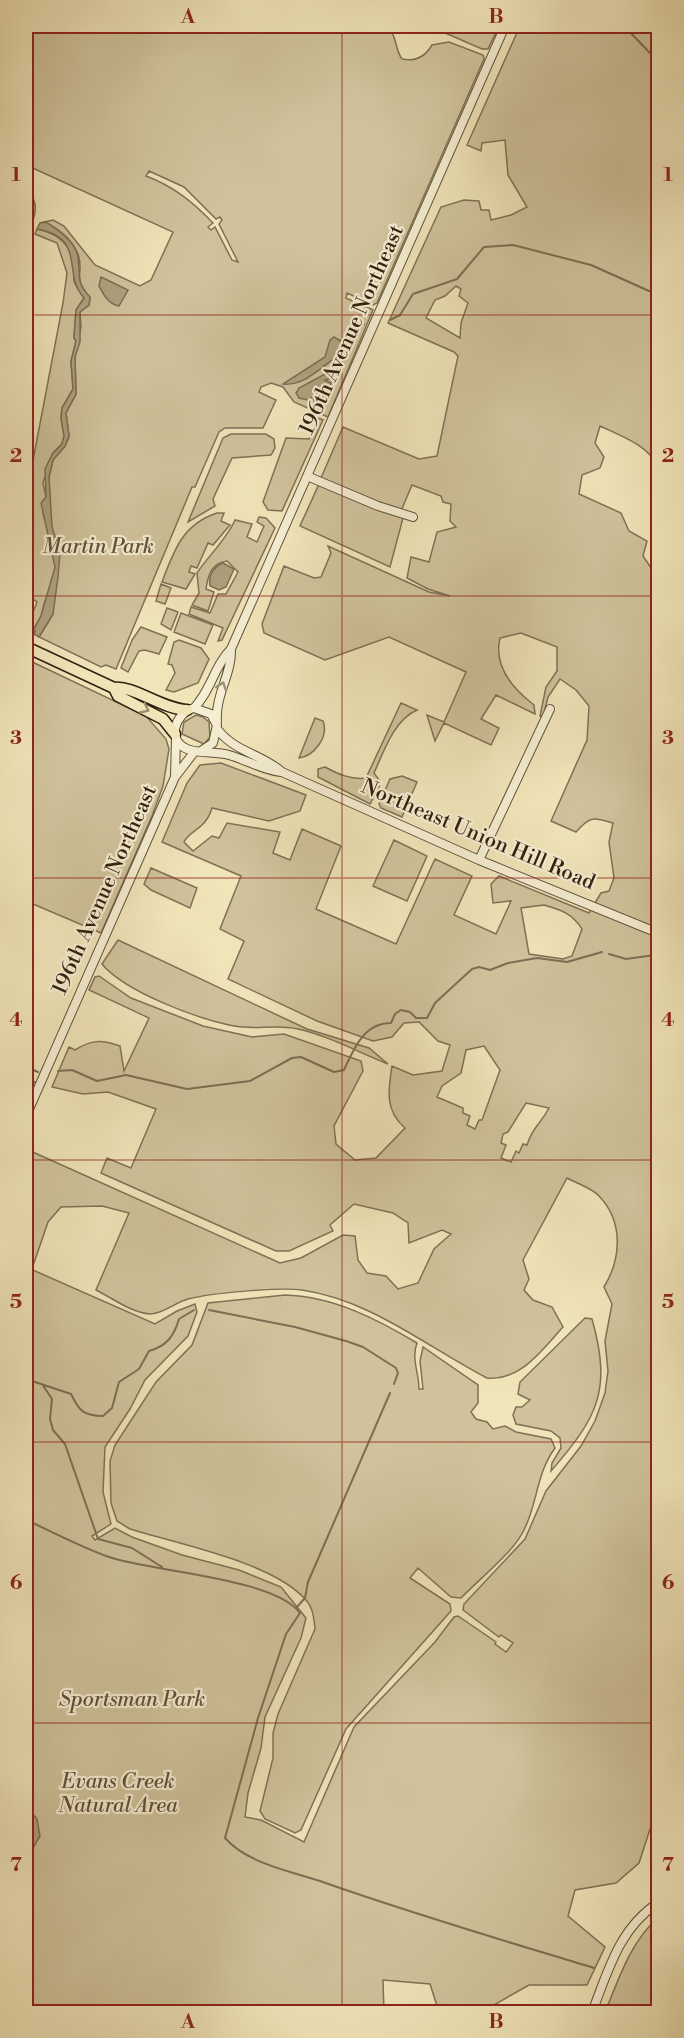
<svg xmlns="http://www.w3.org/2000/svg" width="684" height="2038" viewBox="0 0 684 2038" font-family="'Libre Bodoni',serif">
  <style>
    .green { fill: #d0c39c; stroke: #807156; stroke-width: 1.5; fill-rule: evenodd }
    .water { fill: #afa280; stroke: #7d6e53; stroke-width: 1.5 }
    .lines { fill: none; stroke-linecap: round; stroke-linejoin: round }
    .stream { stroke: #7d6e53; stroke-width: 2 }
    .minor-casing { stroke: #61503a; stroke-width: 10 }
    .major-casing { stroke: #311f10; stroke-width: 13 }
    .minor { stroke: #f5eed2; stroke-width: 8 }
    .major { stroke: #f0e5b9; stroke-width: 10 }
    .oneway { stroke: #9d917b }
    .oneway2 { stroke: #9a8c6d }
    .grid { fill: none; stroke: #8f2418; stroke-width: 1.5; stroke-opacity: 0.55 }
    .labels { text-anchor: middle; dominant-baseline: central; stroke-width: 4.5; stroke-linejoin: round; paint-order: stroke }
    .street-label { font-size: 21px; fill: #311f10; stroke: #f5eed2 }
    .park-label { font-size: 21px; font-style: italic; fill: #61503a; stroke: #f5eed2 }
    .neatline { fill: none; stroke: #8f2418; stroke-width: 2 }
    .grid-label { font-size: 20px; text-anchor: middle; font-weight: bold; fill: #8f2418 }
  </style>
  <rect width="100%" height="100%" fill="#f0e5b9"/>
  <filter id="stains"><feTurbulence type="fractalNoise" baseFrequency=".00333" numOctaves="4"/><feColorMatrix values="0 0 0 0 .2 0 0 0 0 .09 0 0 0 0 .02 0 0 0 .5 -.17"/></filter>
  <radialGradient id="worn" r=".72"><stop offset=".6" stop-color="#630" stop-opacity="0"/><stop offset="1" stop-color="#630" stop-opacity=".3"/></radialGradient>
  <path class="green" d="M26 26H392L390 29C397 39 395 49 402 59 416 62 425 57 432 45L449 42 483 55 484 59 377 303 373 305 347 293 346 298 373 310 328 417 294 402 283 387 271 383 261 387 259 392 276 400 263 428H225L219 432 195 487H192L116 669 106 665 101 667 39 637 53 614 45 601 41 616 32 633 26 630 37 602 26 594V553L32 539 26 535V497L63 303 67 273 57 243 35 234 37 229C56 233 69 242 73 262 75 268 73 275 74 281 76 287 81 293 84 298L76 310 74 338 76 341 71 361 73 389 62 408 61 418 64 436 62 444 53 453 43 483 46 497 42 503 44 517 50 505 49 477 53 460 65 446 69 437 66 413 76 394 75 356 81 327 80 312 89 305 90 298C71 276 85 273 78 254 73 241 54 222 40 223L53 220 64 226 95 265 140 286 151 280 173 232 26 165ZM149 171 184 187 216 219 220 217 222 220 219 224 238 262 232 260 215 227 211 230 208 227 213 223C193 202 173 186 146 176Z
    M429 26H499L488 49H482Z
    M520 26H658V468C651 446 619 435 600 426L595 443 604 457 600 468 582 475 579 494 621 513 629 531 647 541 643 556 658 578V1754L652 1762 653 1820 639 1863 616 1883 575 1890 568 1916 605 1947 587 1985H529L492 2006 487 2012H439L430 1984 383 1980 384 2012H26V1267L155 1324 177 1311 195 1304 197 1312 188 1336 145 1380 130 1409 105 1447 103 1492 111 1524 92 1536 95 1540 115 1528 132 1537 182 1555 239 1570 281 1587 306 1618 301 1638 265 1717 261 1748 248 1793 245 1817 261 1820 304 1842 354 1727 435 1642 454 1617 458 1616 496 1642 495 1644 506 1652 513 1643 501 1635 499 1637 463 1610 464 1604 525 1539 546 1491 581 1446 595 1421 605 1393 608 1371 605 1341 612 1304 604 1287C621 1259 624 1222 599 1196 592 1188 576 1183 567 1178L523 1260 529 1279 524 1290 533 1300 552 1307 563 1327C542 1350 521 1381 487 1378 427 1347 371 1300 302 1290 280 1287 211 1293 188 1299 176 1302 163 1314 150 1314 132 1313 112 1298 96 1290L129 1213 102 1206 61 1207 48 1222 34 1263 26 1259V1149L280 1263 301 1258 343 1235 355 1236 358 1260 367 1273 386 1276 398 1289 418 1283 434 1249 451 1234 442 1230 409 1243 408 1223 393 1213 354 1204 330 1225 333 1231 289 1251H276L101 1173 107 1158 131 1168 156 1109 108 1092 83 1094 52 1087 69 1047 75 1050C92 1039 102 1040 120 1046L124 1071 149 1018 89 990 95 977 99 976 131 998 203 1026 252 1037 284 1034 361 1061 363 1071 334 1126 336 1144 355 1160 376 1158 405 1128C385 1111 388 1091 392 1066L413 1075 442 1071 450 1045 438 1041 419 1022 404 1023 392 1037 373 1041 317 1021 228 979 244 941 220 929 241 876 162 842 187 783 200 765 221 763 306 795 300 811 269 821 212 808C205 831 190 829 184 842L193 851 212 836 219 838 227 823 280 832 273 853 290 860 302 829 341 846 316 909 396 944 435 859 472 876 454 915 496 934 511 901 493 903 491 884 499 876 589 913 601 893 609 891 614 878 609 842 613 823C593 817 590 816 576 832L551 821 587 740 589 706 576 690 560 679 548 697 543 717 540 716 546 687 557 671V647L521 633 500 638C493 667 513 689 534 705L535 714 496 695 481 719 499 728 491 745 444 723 435 741 427 715 444 722 466 672 389 637 325 660 264 633 262 624 284 566 314 578 321 577 331 553 328 546 429 592 450 596 428 589 407 578 411 557 429 562 437 532 456 527 450 521 451 504 443 502 441 496 412 485 401 511 321 478 343 427 419 459 437 456 458 356 454 352 388 323 441 207 464 200 479 201 481 210H489L491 220 511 215 527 207 508 175 505 140 482 143 481 151 467 145ZM456 286 461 289 459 296 468 303 461 323 460 338 426 318 435 300 445 296ZM544 905C561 910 572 913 582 929L572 956 563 959 529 954 521 908ZM484 1046 500 1070 482 1120H479L475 1129 467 1125 470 1116 463 1113V1108L437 1097 442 1086 461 1073 466 1050ZM526 1103 549 1108C540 1125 533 1126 527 1145L523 1144 519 1153 516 1151 511 1162 501 1158 506 1145 501 1143 503 1134 508 1132Z
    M26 187C35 199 38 206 33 220L26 212Z
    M318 418 323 420 282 511 268 510 263 502 286 438 309 439Z
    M231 434H266L274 439 275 448 271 455 232 458 213 499 215 506 188 522 223 438Z
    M319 484 403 518 390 567 300 526Z
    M217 513H224L221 521 230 525 213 545 208 543 197 568 191 566 189 572 195 574 186 589 162 582C174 550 183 524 217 513Z
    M259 517 266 518 275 528 222 640 218 641 223 628 189 614 191 607 210 613 218 594H226L238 572 227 561C212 563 208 574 206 589L214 592 208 611 192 605 199 593 197 573C208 556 227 539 235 520L252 524 247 537 257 542 264 526 257 522Z
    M161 584 171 588 165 604 156 601Z
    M167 608 178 612 171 630 161 624Z
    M181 613 213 625 205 644 174 632Z
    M141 627 167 637 159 654 145 650 139 651 128 672 121 668 132 640Z
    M179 640 201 648 209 659 198 683 174 692 166 690 175 673 172 665 168 664 174 642Z
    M26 659 146 716 166 739 169 749 163 786 152 816 101 933 26 901Z
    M401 703 417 710C394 720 384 751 374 773L381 783 370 804 318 777V769L325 767C338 774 351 780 366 778Z
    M196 715 203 717 209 722 210 737 204 744 182 734 184 722Z
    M315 718 323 721C329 737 314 756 299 758Z
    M402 776 417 782 402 817 381 808 379 804 390 779Z
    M394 840 427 856 407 901 373 886Z
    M151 868 197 888 190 908 151 890 144 884Z
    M118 940 307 1029 369 1048 388 1064C358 1052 329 1036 298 1029 276 1024 255 1030 234 1026 198 1019 125 992 102 964Z
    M26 1078 37 1083 26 1109Z
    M285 1295C332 1296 377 1319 417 1343 411 1359 419 1372 419 1389H423L420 1361 423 1347 478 1385V1403L471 1412 476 1419 487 1422 493 1429 505 1426 516 1432 551 1439 555 1448C536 1474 538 1502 524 1530 513 1553 479 1579 461 1598L451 1597 418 1568 410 1578 450 1604 451 1611 346 1729 301 1830 295 1833 265 1819 260 1811 273 1758V1733L278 1714 315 1629C314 1618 313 1607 305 1599 272 1562 178 1544 130 1529L117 1521 111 1503 110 1461 115 1445 156 1382 192 1345 208 1303Z
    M585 1318 592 1319C612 1390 598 1417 551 1471L552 1463 561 1448 560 1438 551 1431 516 1424 513 1415 516 1407H522L530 1400 518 1394 520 1382Z
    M658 1918V2012H605C619 1979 630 1942 658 1918Z"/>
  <path class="water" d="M46 222C58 230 76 242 78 257 81 277 75 281 90 297L89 305 80 312V342L75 357 76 394 66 413 69 436 65 446 53 460 49 477 52 527 60 552 58 577 53 614 39 637 32 633 41 616 55 567 41 503 46 497 45 469 53 453 62 444 64 436 61 418 62 408 73 389 71 361 76 341 74 338 76 310 84 298C61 272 88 239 37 229L40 223Z
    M101 277 128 290 119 306C108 304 104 295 99 286Z
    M334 337 348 345 337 377 325 380 331 383 329 394 321 404 315 403 313 397 308 400 299 398 296 393 299 388 329 372 334 359C317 370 304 386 283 384L325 357 330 340Z
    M223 563 234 569 226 587 219 590 210 586C208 576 213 567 223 563Z
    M26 1806 37 1819 40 1836 26 1860Z"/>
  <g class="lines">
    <path class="stream" d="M624 26 650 53 658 58
      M390 320 400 315 413 294 457 279 484 247 513 245 591 265 658 295
      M340 341 364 324
      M29 645 35 631
      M26 670 29 675 26 692
      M609 954 626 959 655 955
      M26 1067 38 1072
      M58 1071 72 1070 97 1081 126 1075 187 1089 250 1081 292 1058 301 1057 334 1072 344 1070C354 1048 364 1023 391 1023L395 1014 401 1010 410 1012 416 1018H427L435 1003 472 969 479 967 490 970 508 963 537 958 567 962 602 952
      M209 1310 295 1327 346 1341 363 1347 396 1368 398 1373 394 1384
      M26 1379 71 1394C79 1411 84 1416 103 1416L112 1408 119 1382 139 1369 149 1351C167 1346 174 1336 179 1319L194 1310
      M42 1384 52 1399 50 1419 53 1430 65 1444 98 1539 132 1548 162 1567
      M26 1520C53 1532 81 1547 109 1557 153 1572 275 1578 300 1613L286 1634 258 1718 225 1838C247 1863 289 1871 320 1881 410 1913 502 1940 594 1968
      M296 1608 305 1598 308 1582 390 1393"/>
    <g class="minor-casing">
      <path id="minor" d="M307 476 378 506 413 517
        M194 708C211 691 214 666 231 649L505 26
        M217 721C215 695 232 674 231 649
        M218 730C235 752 262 754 282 772L479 860 658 933
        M201 751 213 743 217 725 211 714 194 708C175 713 166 740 187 749 199 754 216 751 229 755 247 760 262 770 281 772
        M175 777 176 738
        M479 860 550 709
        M26 1116 175 777 195 751
        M592 2012C608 1972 619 1928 658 1903"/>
    </g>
    <g class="major-casing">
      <path id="major" d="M26 647 114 688C133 685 162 709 187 710
        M114 688 118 696 163 719 175 734"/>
    </g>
    <use href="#minor" class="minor"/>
    <use href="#major" class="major"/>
  </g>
  <defs><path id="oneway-chevron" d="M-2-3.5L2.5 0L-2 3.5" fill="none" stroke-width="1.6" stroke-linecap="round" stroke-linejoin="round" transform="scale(1.5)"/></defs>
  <use class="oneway" href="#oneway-chevron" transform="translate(222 686) rotate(-72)"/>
  <use class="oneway2" href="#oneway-chevron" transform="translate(145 709) rotate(25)"/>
  <path class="grid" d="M342 26V2012M26 315H658M26 596H658M26 878H658M26 1160H658M26 1442H658M26 1723H658"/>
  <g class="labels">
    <g class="street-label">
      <text transform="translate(352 330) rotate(-66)">196th Avenue Northeast</text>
      <text transform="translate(478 835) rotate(23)">Northeast Union Hill Road</text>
      <text transform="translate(105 890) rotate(-66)">196th Avenue Northeast</text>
    </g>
    <g class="park-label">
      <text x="98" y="547">Martin Park</text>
      <text x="132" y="1700">Sportsman Park</text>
      <text x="118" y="1782">Evans Creek<tspan x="118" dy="24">Natural Area</tspan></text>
    </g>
  </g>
  <rect width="684" height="2038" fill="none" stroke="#f0e5b9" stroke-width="66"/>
  <rect x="33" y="33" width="618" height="1972" class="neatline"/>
  <g class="grid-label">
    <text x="188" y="23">A</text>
    <text x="496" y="23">B</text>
    <text x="16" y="181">1</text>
    <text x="668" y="181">1</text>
    <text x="16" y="462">2</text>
    <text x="668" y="462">2</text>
    <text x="16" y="744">3</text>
    <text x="668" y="744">3</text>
    <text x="16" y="1026">4</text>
    <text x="668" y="1026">4</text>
    <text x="16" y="1308">5</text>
    <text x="668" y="1308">5</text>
    <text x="16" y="1589">6</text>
    <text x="668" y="1589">6</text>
    <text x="16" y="1871">7</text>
    <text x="668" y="1871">7</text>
    <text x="188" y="2028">A</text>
    <text x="496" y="2028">B</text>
  </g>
  <rect width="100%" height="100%" filter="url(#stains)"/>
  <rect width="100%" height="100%" fill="url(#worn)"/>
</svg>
